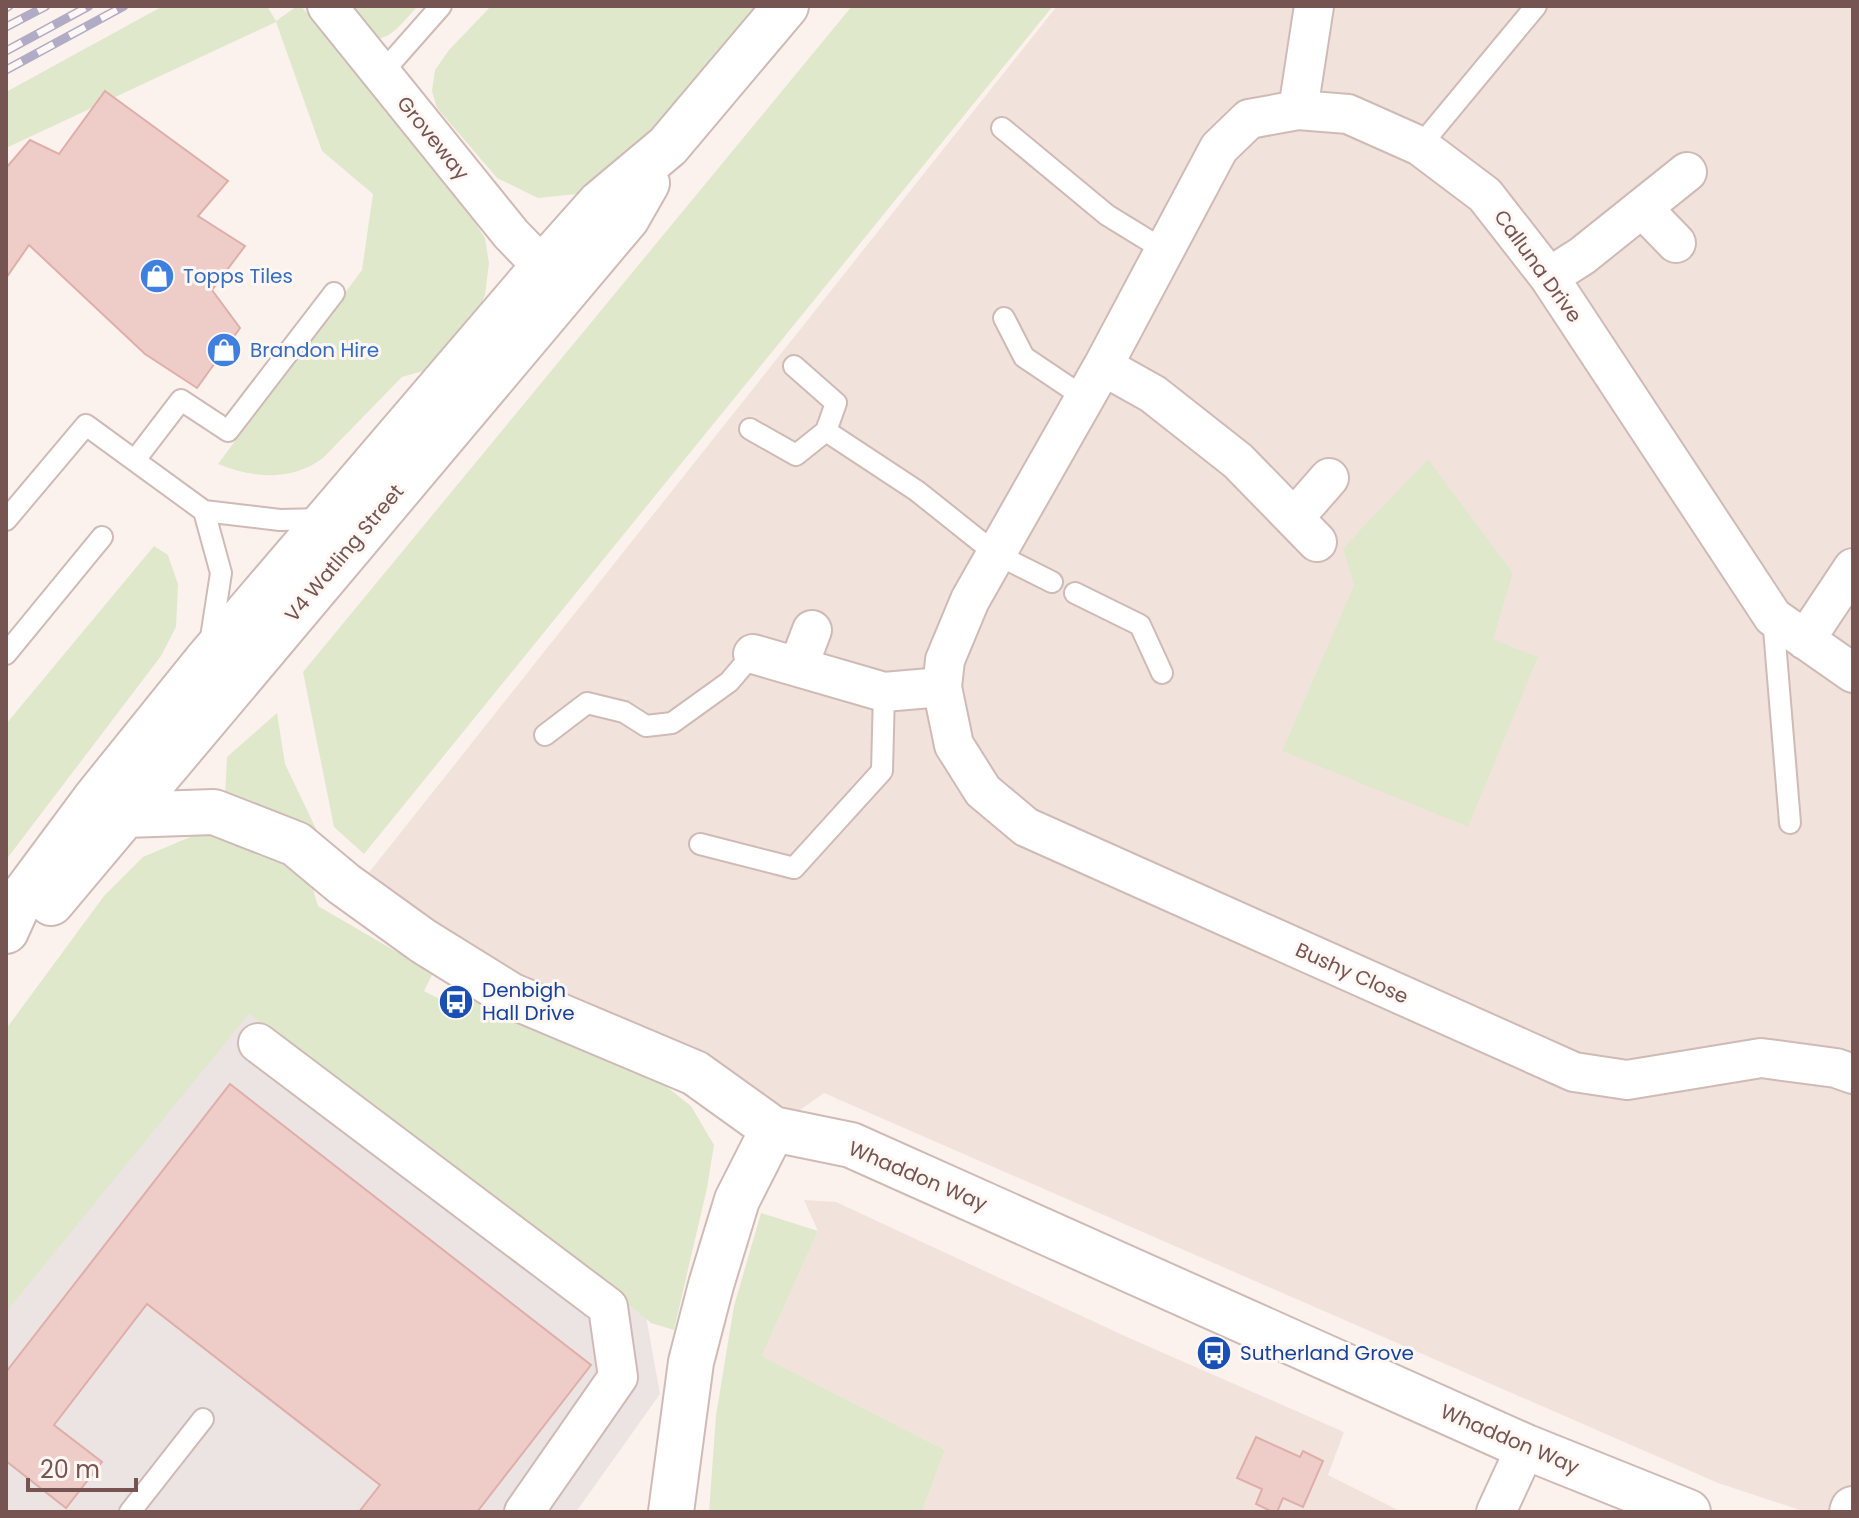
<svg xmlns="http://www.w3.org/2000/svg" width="1859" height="1518" viewBox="0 0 1859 1518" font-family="Poppins,sans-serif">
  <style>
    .residential { fill: #f2e2dc }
    .industrial { fill: #ece4e2 }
    .green { fill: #e0e8cc }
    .building { fill: #eeccc8; stroke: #dfaea9; stroke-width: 2 }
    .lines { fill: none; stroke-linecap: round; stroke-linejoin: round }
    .service-casing { stroke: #cfbab6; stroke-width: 24 }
    .minor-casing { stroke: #cfbab6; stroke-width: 42 }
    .tertiary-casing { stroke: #cfbab6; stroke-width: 48 }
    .service { stroke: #fff; stroke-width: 20 }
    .minor { stroke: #fff; stroke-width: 38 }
    .tertiary { stroke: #fff; stroke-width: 44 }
    .rail-casing { stroke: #b2abc6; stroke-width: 9 }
    .rail { stroke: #fef7f4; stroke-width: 6; stroke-dasharray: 18; stroke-linecap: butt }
    .labels { text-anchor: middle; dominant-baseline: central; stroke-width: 6; stroke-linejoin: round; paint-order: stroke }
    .street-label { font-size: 20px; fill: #755451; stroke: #fef7f4 }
    .shop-label { font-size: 20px; fill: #366cbe; stroke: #fef7f4; text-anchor: start }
    .transit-label { font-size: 20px; fill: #164399; stroke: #fef7f4; text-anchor: start }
  </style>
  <rect width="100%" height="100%" fill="#fbf2ed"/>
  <path class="residential" d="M1057 6H1853V1512H1806L1718 1483 824 1093 773 1129 359 885Z
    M804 1200 836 1202 1127 1337 1344 1432 1328 1475 1402 1512H922L945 1450 762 1356 818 1231Z"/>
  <path class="industrial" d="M252 950 634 1250 660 1394 576 1512H6V1268Z"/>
  <path class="green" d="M163 6H267L276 21 297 6H301L458 196 485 238 489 263 485 295 472 322 440 366 402 377 323 458C291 482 253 478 218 464L362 270 373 194 322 151 276 22 6 148V92Z
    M341 6H418C405 19 392 40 373 39Z
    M491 6H755L647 137 577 194 538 198 497 178 437 108 432 91 435 70 449 50Z
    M852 6H1053L364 854 334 827 303 672Z
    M1428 459 1513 573 1493 639 1538 657 1468 827 1282 751 1354 586 1343 548Z
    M154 546 168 555 178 584 176 627 161 656 6 860V724Z
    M277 713 285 764 318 833 225 796 227 757Z
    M197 828 256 842 302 875 312 886 318 906 433 973 424 991 463 1011 472 990 662 1083 691 1106 714 1145 707 1188 674 1330 651 1323 546 1235 249 1014 6 1312V1029L104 896 143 857 190 837Z
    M761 1213 818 1231 762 1356 945 1450 922 1512H709L716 1415 734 1306Z"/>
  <path class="building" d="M105 91 228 181 198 216 245 246 212 290 240 328 197 388 145 354 29 245 6 278V168L30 140 59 154Z
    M230 1084 591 1365 477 1512H359L380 1485 147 1304 54 1425 102 1462 66 1508 6 1461V1372Z
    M1256 1437 1300 1457 1303 1451 1323 1461 1303 1507 1283 1498 1277 1512H1273L1256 1504 1262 1489 1237 1478Z"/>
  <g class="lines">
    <g class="service-casing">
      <path id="service" d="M381 74 441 6
        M1002 128 1107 215 1164 250
        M1420 146 1536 6
        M1004 318 1024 357 1085 398
        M750 429 796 455 826 431 836 403 794 366
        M826 431 917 491 996 554 1052 582
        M135 460 181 400 228 431 334 293
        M204 511 221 573 210 644
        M6 520 86 425 204 511 280 520 323 519
        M1075 593 1140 625 1162 673
        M1773 617 1790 823
        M6 654 102 537
        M545 735 587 703 624 712 646 726 672 723 729 682 753 654
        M700 844 794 868 882 771 884 692
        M130 1512 203 1419"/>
    </g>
    <g class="minor-casing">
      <path id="minor" d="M327 6 511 234 543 267
        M1298 110 1314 6
        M1642 208 1676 243
        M1549 277 1582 256 1687 172
        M1103 366 1153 394 1238 461 1317 542
        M1294 518 1329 478
        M1805 640 1853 568
        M753 654 884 692 942 687
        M798 667 812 630
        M1853 673 1773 617 1549 277 1485 195 1420 146 1348 114 1298 110 1249 119 1219 148 1103 366 970 600 945 660 942 687 954 745 983 791 1026 827 1574 1072 1627 1080 1761 1058 1836 1068 1853 1074
        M258 1043 608 1307 618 1377 524 1512
        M1496 1512 1526 1447"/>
    </g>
    <g class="tertiary-casing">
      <path id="tertiary" d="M125 815 214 812 296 844 344 884 423 941 510 995 695 1073 773 1129 851 1145 1526 1447 1688 1512
        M51 903 627 218 647 183
        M6 931 20 900 95 799 207 660 543 267 600 203 668 146 786 6
        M671 1512 691 1362 711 1285 737 1200 773 1129
        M1852 1512 1853 1509"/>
    </g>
    <use href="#service" class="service"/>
    <use href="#minor" class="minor"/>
    <use href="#tertiary" class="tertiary"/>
    <g class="rail-casing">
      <path id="rail" d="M6 8 9 6
        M6 27 46 6
        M6 51 89 6
        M6 70 124 6"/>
    </g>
    <use href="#rail" class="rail"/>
  </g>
  <defs>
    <g id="shop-disc" transform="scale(1.8)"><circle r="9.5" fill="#3f7fe0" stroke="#fef7f4"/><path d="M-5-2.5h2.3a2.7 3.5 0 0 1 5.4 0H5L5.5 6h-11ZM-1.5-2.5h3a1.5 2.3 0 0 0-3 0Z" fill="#fff"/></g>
    <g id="bus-disc" transform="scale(1.8)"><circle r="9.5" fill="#1a4fb4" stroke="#fef7f4"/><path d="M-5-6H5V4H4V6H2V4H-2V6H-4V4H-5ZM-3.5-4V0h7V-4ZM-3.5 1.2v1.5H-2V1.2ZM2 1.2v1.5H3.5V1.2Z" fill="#fff"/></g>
  </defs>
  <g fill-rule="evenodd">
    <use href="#shop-disc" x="157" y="276"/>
    <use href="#shop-disc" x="224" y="350"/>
    <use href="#bus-disc" x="456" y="1002"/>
    <use href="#bus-disc" x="1214" y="1353"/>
  </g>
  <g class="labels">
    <g class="street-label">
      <text transform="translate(433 138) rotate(51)">Groveway</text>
      <text transform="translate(1538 266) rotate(54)">Calluna Drive</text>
      <text transform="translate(344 553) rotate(-50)">V4 Watling Street</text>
      <text transform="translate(1352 973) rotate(24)">Bushy Close</text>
      <text transform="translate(918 1176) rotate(23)">Whaddon Way</text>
      <text transform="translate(1510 1439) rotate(23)">Whaddon Way</text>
    </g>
    <g class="shop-label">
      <text x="183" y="276">Topps Tiles</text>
      <text x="250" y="350">Brandon Hire</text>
    </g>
    <g class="transit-label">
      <text x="482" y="990">Denbigh<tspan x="482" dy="23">Hall Drive</tspan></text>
      <text x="1240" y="1353">Sutherland Grove</text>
    </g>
  </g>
  <rect width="1859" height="1518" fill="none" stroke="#755451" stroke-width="16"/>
  <path d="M28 1478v12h108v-12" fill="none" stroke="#755451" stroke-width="4"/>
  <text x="40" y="1478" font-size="24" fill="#755451" stroke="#fef7f4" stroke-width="6" paint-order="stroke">20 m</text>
</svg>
